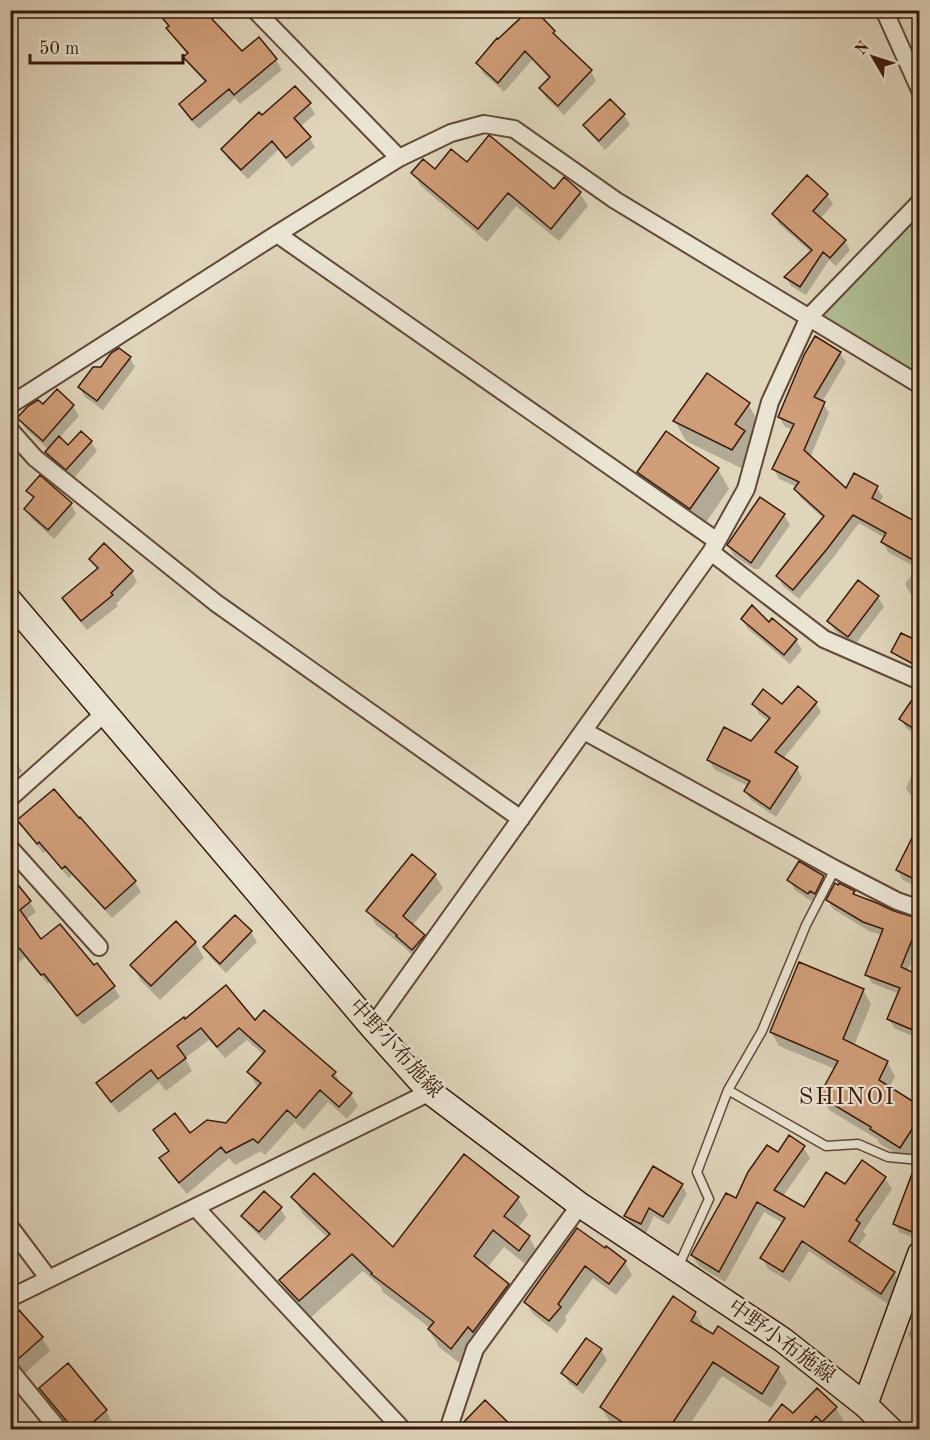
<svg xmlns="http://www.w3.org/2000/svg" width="930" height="1440" viewBox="0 0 930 1440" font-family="'Old Standard TT','Noto Serif JP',serif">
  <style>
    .green { fill: #afbe93; stroke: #746c4e; stroke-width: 1.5 }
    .shadow { fill: #0003 }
    .building { fill: #cf9d78; stroke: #38190a; stroke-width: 1.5 }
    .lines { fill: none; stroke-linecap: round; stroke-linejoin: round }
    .lane-casing { stroke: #624836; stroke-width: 11 }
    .street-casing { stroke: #624836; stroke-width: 20 }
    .secondary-casing { stroke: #38190a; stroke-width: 27 }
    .lane { stroke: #eae4d3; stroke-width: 8 }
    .street { stroke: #eae4d3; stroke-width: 16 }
    .secondary { stroke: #eae4d3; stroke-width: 24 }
    .labels { text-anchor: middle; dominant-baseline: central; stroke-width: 4.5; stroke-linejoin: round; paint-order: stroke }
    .street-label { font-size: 21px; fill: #38190a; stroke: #eae4d3 }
    .quarter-label { font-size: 24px; letter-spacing: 1.5px; fill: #38190a; stroke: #eae4d3 }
  </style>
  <rect width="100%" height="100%" fill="#dfd5bb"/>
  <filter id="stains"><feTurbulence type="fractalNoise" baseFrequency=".00333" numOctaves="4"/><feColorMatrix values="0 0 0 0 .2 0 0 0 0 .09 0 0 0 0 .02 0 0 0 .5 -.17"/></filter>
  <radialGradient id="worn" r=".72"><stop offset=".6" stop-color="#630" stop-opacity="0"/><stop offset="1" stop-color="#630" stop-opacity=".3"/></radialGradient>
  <path class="green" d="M919 202V385L809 317Z"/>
  <path class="shadow" d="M155 10H204L242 53 259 39 276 60 282 70 240 104 235 98 199 129 186 115 181 105 206 83 191 67 185 57 188 55 174 38 168 29 169 27Z
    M281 10H299L289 20Z
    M554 32 558 40 591 71 596 81 564 115 546 98 540 88 550 79 532 60 504 92 483 73 478 63Z
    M309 104 315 114 300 127 309 137 315 147 292 167 278 150 248 179 228 159 223 149 262 117Z
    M624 115 630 125 605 150 591 135 585 126Z
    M468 164 555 191 564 179 580 193 588 206 559 241 516 206 487 242 421 186 413 173 435 171Z
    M807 177 827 195 833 204 820 219 845 241 850 250 836 266 829 260 806 295 791 286 786 277 812 253 779 224 774 214Z
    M840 353 846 362 822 402 829 413 810 458 846 490 877 488 883 497 879 503 920 527V601L910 593 905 584 917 568 888 552 883 542 885 538 859 523 833 558 799 599 783 586 778 576 824 519 801 498 795 489 797 487 779 479 774 469 793 430 785 427 779 417Z
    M130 358 135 367 103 410 85 397 79 387 101 368Z
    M748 404 760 425 749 441 755 452 743 469 686 441 675 421Z
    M73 406 79 416 59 438 68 447 91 442 97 451 73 479 53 462 47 452 49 450 25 428 19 418 43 407Z
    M718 469 729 489 702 528 650 492 638 472Z
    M28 491 71 504 76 514 54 539 32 519 26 509 34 500Z
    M784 515 790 525 759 569H754L734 556 728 546Z
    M91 559 132 572 137 582 116 604 118 606 87 630 69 608 64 598 98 570Z
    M878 597 884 607 854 646 835 631 829 621Z
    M742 619 769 624 796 640 802 650 790 664 748 629Z
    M920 644V666L901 657Z
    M816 703 821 712 783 759 797 768 802 778 776 817 751 800 745 791 748 786 714 769 709 760 752 743 770 722 759 714 754 704 782 707Z
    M920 703V737L906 728 901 719Z
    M10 753 22 771 10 782Z
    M920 756V800L911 796 906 788Z
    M19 820 135 882 141 892 112 918 72 875 69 878 46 851 43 853 25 830Z
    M920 832V888L903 880 897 870Z
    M435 875 443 888 412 926 423 936 431 950 420 963 404 947 376 925 368 911Z
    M10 877 30 902 36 912 25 920 41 942 94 967 97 965 114 987 120 997 83 1025 50 982 48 984 25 957 10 969Z
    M823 877 829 887 814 903 795 890 789 880Z
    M854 892 856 897 893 912 920 920V949L917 948 907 972 920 977V1043L915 1037 894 1028 889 1019 899 994 872 983 867 974 882 935 869 931 833 909 828 900Z
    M251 932 257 942 226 973 210 957 205 947Z
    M195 942 204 958 160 1000 141 981 132 965Z
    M863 990 871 1004 854 1046 887 1062 895 1076 889 1089 920 1108V1143L908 1161 879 1143 877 1139 829 1110 821 1096 835 1069 779 1046 771 1032Z
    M185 1021 255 1023 335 1073 342 1086 350 1093 358 1106 347 1119 328 1102 304 1130 295 1122 265 1155 261 1151 235 1165 229 1158 187 1194 168 1171 161 1159 169 1152 155 1131 190 1136 226 1125 259 1087 256 1085 249 1072 264 1055 247 1040 225 1058 209 1040 185 1058 192 1071 166 1091 159 1082 119 1113 105 1096 98 1083Z
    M803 1147 810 1158 783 1196 804 1209 846 1186 862 1162 885 1178 892 1189 863 1231 866 1235 857 1248 894 1273 901 1284 888 1304 809 1251 790 1282 768 1269 762 1258 783 1223 764 1212 725 1282 699 1266 692 1255 737 1200 778 1154Z
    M920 1172V1231L917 1239 899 1232 895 1224Z
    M682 1185 687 1194 669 1225 654 1216 646 1233 631 1225 626 1216Z
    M293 1197 393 1249 518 1198 528 1215 518 1228 529 1237 539 1255 529 1267 504 1247 487 1268 508 1285 518 1303 462 1365 439 1347 429 1330 430 1328 383 1292 381 1287 363 1271 310 1318 291 1297 281 1280 328 1238 303 1214Z
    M280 1208 286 1218 265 1241 249 1226 243 1216Z
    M577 1230 625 1262 632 1275 616 1295 593 1278 565 1317 567 1320 557 1333 533 1314 526 1302Z
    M920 1310V1348L914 1345 908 1334Z
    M695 1313 704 1328 702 1330 778 1368 787 1383 771 1408 722 1376 686 1430H622L610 1422 601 1407Z
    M10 1320 42 1338 50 1351 24 1374 12 1360 10 1361Z
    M601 1350 607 1360 583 1394 569 1383 563 1373Z
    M41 1388 106 1411 114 1426 110 1430H71L49 1403Z
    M836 1408 843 1420 834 1430H826L824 1428 822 1430H764L793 1415Z"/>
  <path class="building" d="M156 10H222L212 19 242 51 259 37 277 59 234 95 229 89 192 120 179 104 206 81 183 57 188 53 166 28 169 26Z
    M529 10H535L555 31 553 33 592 70 558 106 539 88 550 77 525 51 498 83 476 63 497 38 498 39Z
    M295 86 311 103 294 118 311 137 286 158 272 141 241 170 221 149 259 112 262 115Z
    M610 99 625 114 599 141 583 125Z
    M489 135 554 189 564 177 581 192 551 229 508 193 478 229 411 173 423 159 435 169 451 149 467 162Z
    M807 175 828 194 813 211 846 240 830 258 823 252 800 287 784 277 812 250 772 214Z
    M815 336 841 352 814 397 825 402 804 450 846 488 854 473 878 486 872 498 920 524V564L881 542 886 533 853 515 827 549 793 590 776 576 824 516 794 489 799 482 772 469 794 424 778 417 804 355Z
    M119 348 131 357 97 401 78 387 93 367H101L111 353Z
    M707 373 750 403 735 424 745 431 732 450 673 421Z
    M57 389 74 405 43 441 17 418 28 406 38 400 43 404Z
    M81 431 92 441 66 470 45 452 59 436 68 445Z
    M666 431 719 468 690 509 637 472Z
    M40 475 72 503 48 530 24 509 34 497 26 491Z
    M760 497 785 514 751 563 727 545Z
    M104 543 133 571 111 593 113 595 81 621 62 598 98 568 89 559Z
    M858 580 879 596 848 637 827 621Z
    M752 605 769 622 772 618 797 639 784 655 741 619Z
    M901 633 920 642V652L913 664 891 652Z
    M798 686 817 702 775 752 798 767 770 809 744 791 750 781 707 760 724 727 751 741 770 718 752 704 763 689 782 704Z
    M918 691H920V733L899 719Z
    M54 789 79 818 80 817 136 881 105 909 65 866 62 869 39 842 37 844 17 820Z
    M920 822V882L896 870Z
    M412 854 436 874 403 916 425 935 412 950 396 936 397 935 366 911Z
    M799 861 824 876 815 894 810 891 808 894 787 880Z
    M10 875 31 901 20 910 41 939 60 924 94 965 97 963 115 986 77 1016 44 974 41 975 20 949 18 948 10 955Z
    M835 883 838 885 839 883 855 891 853 894 877 903 894 911 920 919V942L912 940 901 967 920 976V1033L887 1019 900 988 865 975 883 929 863 922 826 900Z
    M235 915 252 931 220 964 203 947Z
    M176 921 196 942 151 986 130 965Z
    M799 962 864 989 843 1039 888 1061 879 1080 920 1106V1117L900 1148 870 1129 871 1127 819 1096 838 1061 770 1032Z
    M226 985 255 1020 264 1010 336 1072 332 1076 352 1093 339 1107 320 1090 296 1118 287 1110 258 1143 253 1139 226 1153 221 1147 179 1183 159 1158 169 1151 153 1130 175 1113 190 1133 207 1120 226 1123 261 1083 247 1072 265 1051 239 1028 217 1047 201 1028 177 1046 186 1058 158 1079 151 1070 111 1102 96 1083 184 1017 185 1019Z
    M789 1135 805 1146 774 1190 804 1207 826 1172 845 1184 862 1160 886 1177 856 1220 860 1223 849 1241 895 1272 881 1294 802 1241 783 1272 760 1258 785 1218 757 1202 719 1272 691 1255 726 1193 736 1198 748 1172 767 1145 778 1152Z
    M464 1154 519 1197 504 1216 530 1236 519 1251 493 1230 474 1256 509 1284 473 1332 468 1327 451 1349 428 1329 434 1322 371 1274 372 1273 352 1254 299 1301 279 1280 330 1234 291 1197 314 1173 393 1247Z
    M653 1166 683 1184 663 1217 649 1208 641 1224 624 1216Z
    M915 1166H920V1213L912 1232 893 1224Z
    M264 1191 282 1207 259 1232 241 1216Z
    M577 1228 605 1248 606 1246 626 1261 609 1284 585 1266 558 1304 561 1307 549 1321 524 1302Z
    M673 1296 696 1312 691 1321 713 1334 718 1326 779 1367 762 1394 713 1362 668 1430H634L600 1407Z
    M19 1310 43 1337 16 1361 10 1360V1318Z
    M586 1338 602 1349 577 1385 561 1373Z
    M68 1363 107 1410 84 1430H74L39 1388Z
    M817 1388 837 1407 822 1422 816 1416 808 1425 813 1430H762L782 1404 793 1413Z
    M485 1400 516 1430H459L460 1426Z"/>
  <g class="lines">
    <g class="lane-casing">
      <path id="lane" d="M728 1090 826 1146 858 1144 888 1157 920 1160
        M678 1267 709 1199 697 1172 728 1090 762 1031 806 925 835 869"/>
    </g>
    <g class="street-casing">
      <path id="street" d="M255 10 399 158
        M884 10 920 90
        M277 234 717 541
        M10 405 277 234 399 158 451 133 484 124 514 129 615 200 920 385
        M10 430 35 458 216 603 521 819
        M711 552 824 639 920 681
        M584 731 835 869 897 901 920 909
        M10 798 106 712
        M10 848 99 947
        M372 1027 711 552 746 489 770 402 809 317 920 202
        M196 1208 403 1430
        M10 1227 49 1279
        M10 1298 430 1092
        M10 1370 59 1430
        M448 1430 475 1349 580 1205"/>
    </g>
    <g class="secondary-casing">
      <path id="secondary" d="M10 601 372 1027 430 1092 580 1205 783 1340 865 1405 891 1430
        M865 1405 920 1254"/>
    </g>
    <use href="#lane" class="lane"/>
    <use href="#street" class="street"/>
    <use href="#secondary" class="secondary"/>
  </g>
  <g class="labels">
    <g class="street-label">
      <text transform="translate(395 1049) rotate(47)">中野小布施線</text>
      <text transform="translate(781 1342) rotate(36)">中野小布施線</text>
    </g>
    <g class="quarter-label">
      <text x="847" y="1098">SHINOI</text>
    </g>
  </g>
  <rect width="930" height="1440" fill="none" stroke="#dfd5bb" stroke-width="36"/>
  <rect x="12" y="12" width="906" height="1416" fill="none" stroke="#38190a" stroke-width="3"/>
  <rect x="18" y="18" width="894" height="1404" fill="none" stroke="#38190a" stroke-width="1.5"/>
  <g transform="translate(873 57) rotate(309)" stroke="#eae4d3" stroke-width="4.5" paint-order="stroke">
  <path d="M0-4.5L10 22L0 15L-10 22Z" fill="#38190a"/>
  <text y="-9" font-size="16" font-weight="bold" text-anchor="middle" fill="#38190a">N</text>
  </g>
  <path d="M30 54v9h153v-9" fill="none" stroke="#38190a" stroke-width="3"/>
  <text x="39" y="54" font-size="18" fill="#38190a" stroke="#eae4d3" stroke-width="4.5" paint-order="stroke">50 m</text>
  <rect width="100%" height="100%" filter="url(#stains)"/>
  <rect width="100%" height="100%" fill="url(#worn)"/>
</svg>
